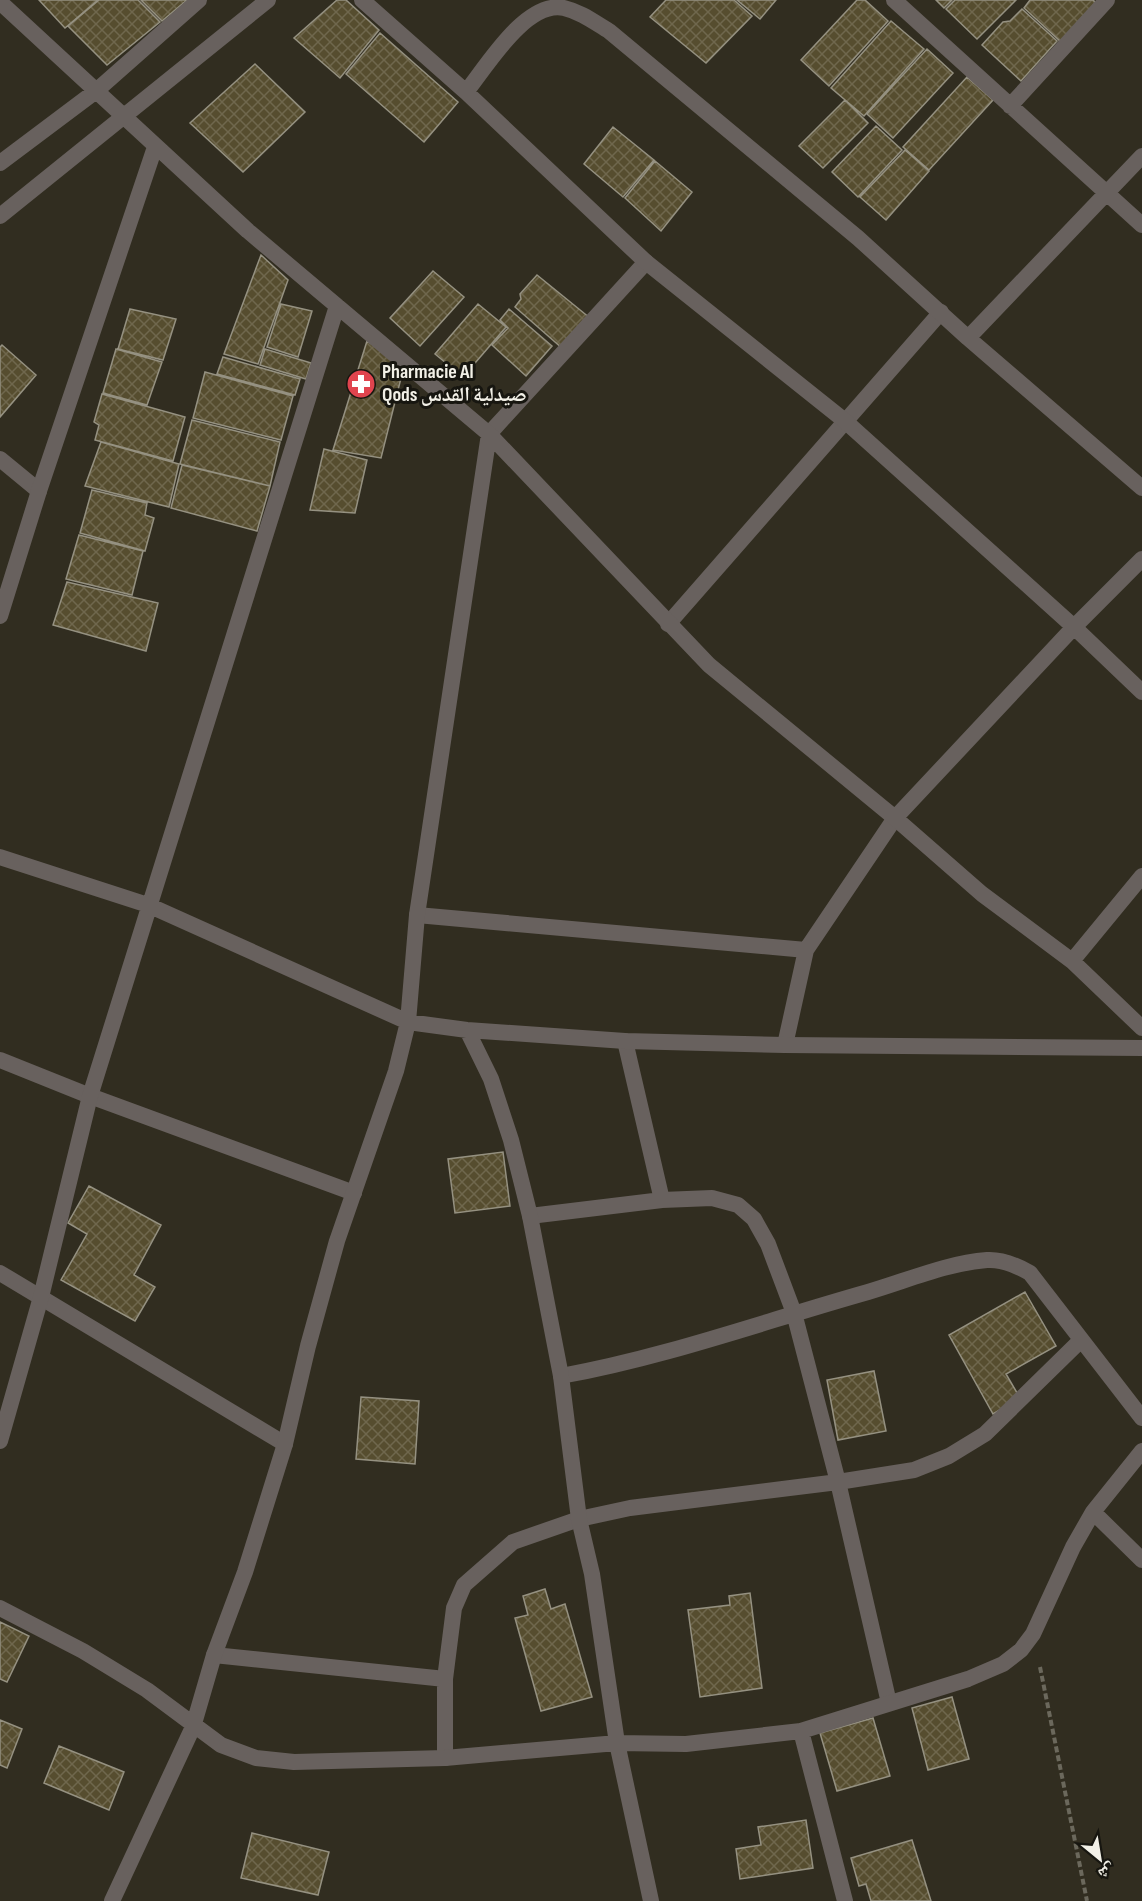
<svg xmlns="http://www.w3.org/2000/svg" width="1142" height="1901" viewBox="0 0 1142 1901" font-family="'Sofia Sans Condensed','Noto Naskh Arabic',sans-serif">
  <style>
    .building { fill: url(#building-cross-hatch); stroke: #959181; stroke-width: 1.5 }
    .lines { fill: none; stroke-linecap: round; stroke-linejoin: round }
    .path { stroke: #6b685c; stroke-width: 4; stroke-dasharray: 6 3; stroke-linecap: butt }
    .service { stroke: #68615e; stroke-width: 16 }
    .minor { stroke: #68615e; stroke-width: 16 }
    .labels { text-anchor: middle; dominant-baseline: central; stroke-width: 6; stroke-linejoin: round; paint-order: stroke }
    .poi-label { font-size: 20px; font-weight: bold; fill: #f2f0e7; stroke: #171610; text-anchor: start }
  </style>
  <defs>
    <pattern id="building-cross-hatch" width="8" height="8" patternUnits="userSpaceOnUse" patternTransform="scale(1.5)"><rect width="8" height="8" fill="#564d2f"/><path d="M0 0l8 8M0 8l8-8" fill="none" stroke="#6f674d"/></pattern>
  </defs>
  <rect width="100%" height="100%" fill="#312d20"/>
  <path class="building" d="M39 0H98L65 28Z
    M99 0H138L160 22 107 65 68 26Z
    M141 0H187L162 21Z
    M337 0H346L379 30 340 78 294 38Z
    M666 0H734L752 16 706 63 650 17Z
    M737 0H776L760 19Z
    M857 0H865L888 21 829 86 801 60Z
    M936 0H952L944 8Z
    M955 0H1016L977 39 946 9Z
    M1030 0H1093L1097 4 1062 43 1024 8Z
    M1022 9 1057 41 1021 81 982 45 1003 22 1010 21Z
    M891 21 924 49 864 116 831 88Z
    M380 33 458 102 424 142 346 74Z
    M927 49 953 73 893 138 867 114Z
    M255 64 305 112 243 172 190 123Z
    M967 77 993 100 929 170 903 147Z
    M845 100 868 123 823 168 799 146Z
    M876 126 902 150 858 197 832 172Z
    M613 127 654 160 623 197 584 164Z
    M905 150 929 171 886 220 860 197Z
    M655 161 692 192 661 231 625 198Z
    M261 255 288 280 258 364 224 354Z
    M433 271 464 297 420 346 390 318Z
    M537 275 590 318 563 349 515 307 521 299 520 294Z
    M281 304 312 311 298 357 267 347Z
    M478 304 506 327 463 377 435 354Z
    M130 309 176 319 163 360 118 349Z
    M509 309 552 346 526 376 492 345 508 328 500 320Z
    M367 341 404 366 381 458 333 450Z
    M2 345 36 375 0 417V347Z
    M116 349 162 362 147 405 103 393Z
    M265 349 311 363 306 379 260 365Z
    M223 357 300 379 295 395 217 374Z
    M205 372 293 396 281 440 193 418Z
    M102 394 185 417 173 461 95 440 99 425 94 422Z
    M192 420 280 442 270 486 180 464Z
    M101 442 179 464 169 507 85 486Z
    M324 449 367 460 355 513 310 510Z
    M182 465 270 486 257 531 171 508Z
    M92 490 147 503 145 515 154 518 145 551 80 533Z
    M79 535 143 551 132 595 66 579Z
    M67 582 158 603 146 651 53 625Z
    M503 1152 510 1206 455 1213 448 1159Z
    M89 1186 161 1225 134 1275 155 1287 135 1321 61 1280 87 1234 68 1223Z
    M1025 1292 1056 1346 1006 1374 1020 1398 993 1414 949 1335Z
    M874 1371 886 1431 838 1440 827 1380Z
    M361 1397 419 1401 415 1464 356 1459Z
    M545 1589 551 1609 565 1604 592 1697 541 1711 515 1618 528 1615 523 1596Z
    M750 1593 762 1688 700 1697 688 1610 730 1605 729 1596Z
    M0 1622 29 1636 7 1682 0 1679Z
    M952 1697 969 1759 928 1770 912 1708Z
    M873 1718 890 1776 837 1791 820 1733Z
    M0 1720 22 1729 7 1768 0 1765Z
    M59 1746 124 1772 109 1810 44 1783Z
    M806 1820 813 1868 740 1879 736 1849 761 1845 758 1827Z
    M252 1833 329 1852 318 1895 241 1878Z
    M912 1840 931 1901H871L866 1884 859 1886 851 1858Z"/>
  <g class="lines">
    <path class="path" d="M1040 1667 1087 1901"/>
    <path class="service" d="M489 434 646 262
      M0 459 39 491
      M668 624 941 312
      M417 915 806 950
      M625 1041 662 1200
      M785 1045 806 950 895 818
      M0 1060 90 1096 354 1193
      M530 1216 662 1200 712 1198 738 1205 754 1219 768 1244 794 1313 838 1482 889 1703
      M0 1273 285 1444
      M561 1376C666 1357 765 1321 868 1292 906 1281 947 1263 987 1260 1002 1259 1016 1265 1030 1273L1142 1418
      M214 1655 445 1679
      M445 1758V1679L454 1608 464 1585 513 1542 579 1519 630 1508 838 1482 914 1470 949 1456 985 1434 1080 1341"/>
    <path class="minor" d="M362 0 466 92 646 262 845 421 1074 627 1142 692
      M894 0 1142 225
      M0 2 248 231 489 434 709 665 895 818 982 894 1072 961 1142 1028
      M466 92C487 66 526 0 564 8 581 12 594 22 609 31L858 238 968 338 1142 488
      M1010 106 1107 0
      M0 163 96 91 199 0
      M0 216 268 0
      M968 338 1142 156
      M0 616 39 491 155 147
      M895 818 1074 627 1142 559
      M0 857 148 905 408 1022 467 1030 625 1041 785 1045 1142 1048
      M1072 961 1142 876
      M467 1030 491 1079 511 1140 530 1216 561 1376 579 1519 592 1574 617 1743 651 1901
      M0 1441 41 1297 90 1096 337 306
      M1093 1512 1142 1560
      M0 1608 83 1651 147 1690 221 1745 256 1758 294 1762 445 1758 617 1743 686 1744 801 1731 968 1679 1003 1664 1021 1650 1033 1634 1073 1547 1093 1512 1142 1451
      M801 1731 845 1901
      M112 1901 193 1727 214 1655 245 1572 285 1444 308 1346 337 1241 396 1071 408 1022 417 915 489 434"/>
  </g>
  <defs>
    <g id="pharmacy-disc" transform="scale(1.5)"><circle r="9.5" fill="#e0444e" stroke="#171610"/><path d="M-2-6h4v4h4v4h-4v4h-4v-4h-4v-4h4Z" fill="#fff"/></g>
  </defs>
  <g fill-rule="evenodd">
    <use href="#pharmacy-disc" x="361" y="384"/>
  </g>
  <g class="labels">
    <g class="poi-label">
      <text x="382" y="372">Pharmacie Al<tspan x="382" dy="23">Qods صيدلية القدس</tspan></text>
    </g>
  </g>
  <g transform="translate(1100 1859) rotate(150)" stroke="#171610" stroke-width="4.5" paint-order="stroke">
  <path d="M0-4.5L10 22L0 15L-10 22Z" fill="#f2f0e7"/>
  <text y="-9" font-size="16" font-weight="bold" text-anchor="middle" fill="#f2f0e7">ش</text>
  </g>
</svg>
